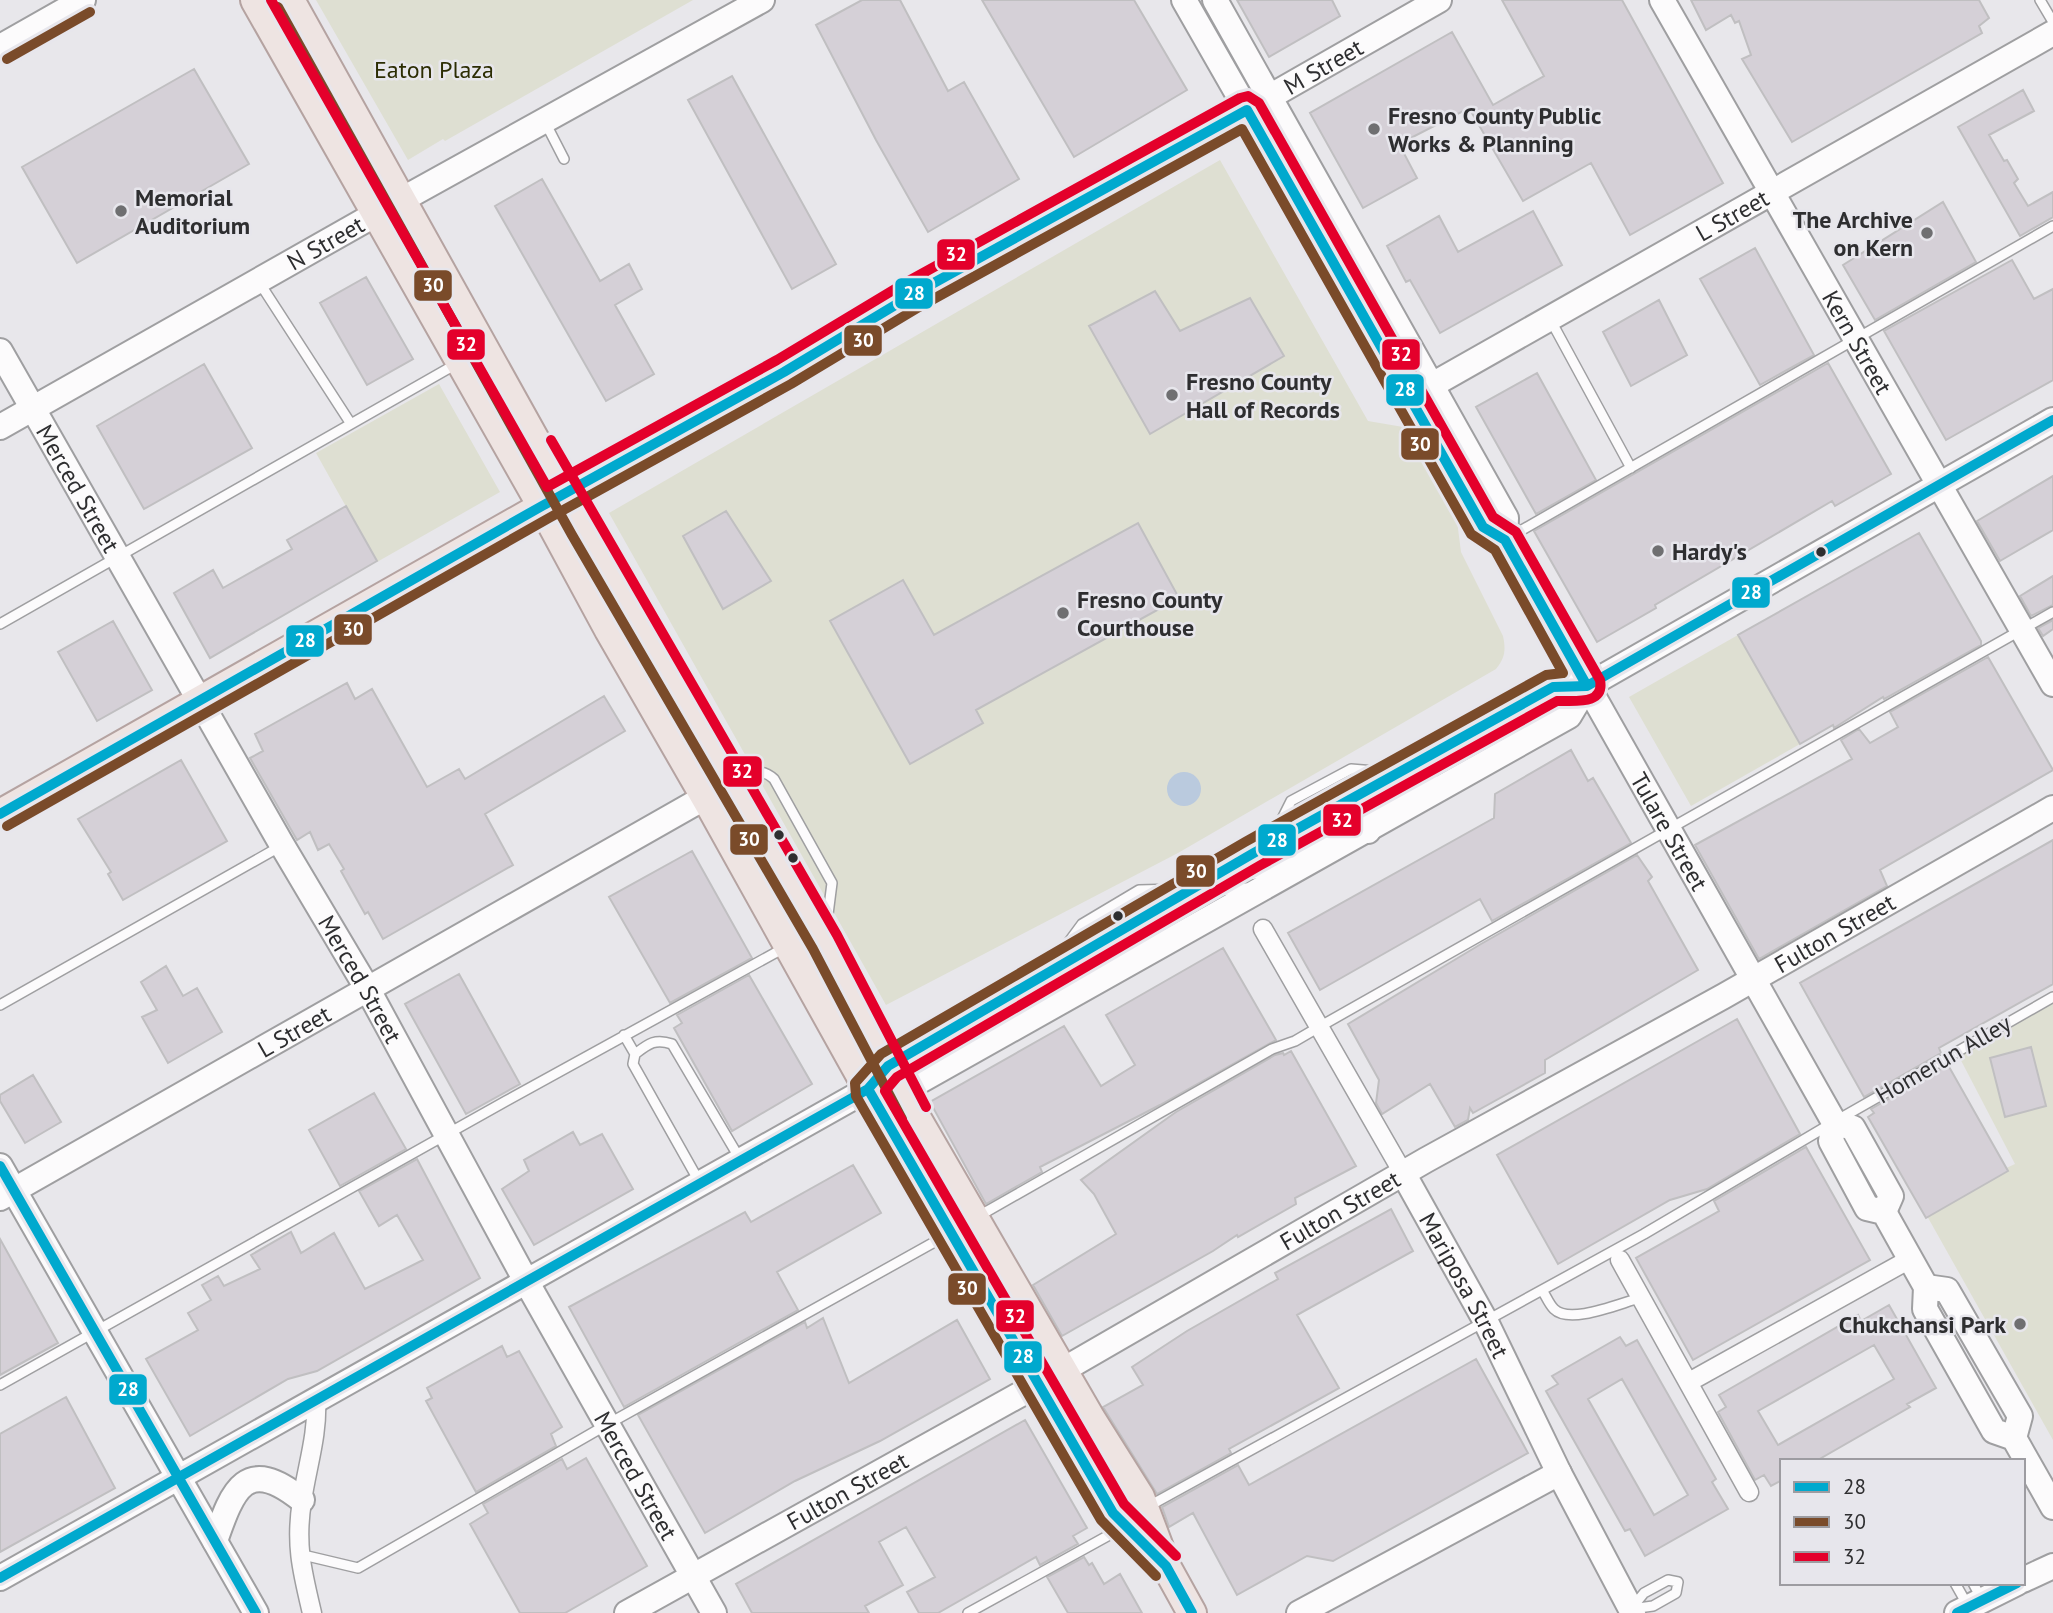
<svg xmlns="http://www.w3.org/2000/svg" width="2053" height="1613" viewBox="0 0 2053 1613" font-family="'PT Sans',sans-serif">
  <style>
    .green { fill: #dedfd2 }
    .water { fill: #bacade }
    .building { fill: #d5d0d7; stroke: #c0bfc1; stroke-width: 2; fill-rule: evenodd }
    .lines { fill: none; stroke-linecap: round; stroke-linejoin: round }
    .lane-casing { stroke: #9f9fa1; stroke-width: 12 }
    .street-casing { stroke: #9f9fa1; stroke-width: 21 }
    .secondary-casing { stroke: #9f9fa1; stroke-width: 28 }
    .primary-casing { stroke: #b5a3a1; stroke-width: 32 }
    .lane { stroke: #fcfbfc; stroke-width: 9 }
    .street { stroke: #fcfbfc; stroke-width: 18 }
    .secondary { stroke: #fcfbfc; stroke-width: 24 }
    .primary { stroke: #eee4e2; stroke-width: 28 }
    .bus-1-casing { stroke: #e7e6ec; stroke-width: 16 }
    .bus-2-casing { stroke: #e7e6ec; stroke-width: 16 }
    .bus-3-casing { stroke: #e7e6ec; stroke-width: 16 }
    .bus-1 { stroke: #00a9ce; stroke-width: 10 }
    .bus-2 { stroke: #7a4b2a; stroke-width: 10 }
    .bus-3 { stroke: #e4002b; stroke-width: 10 }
    .poi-dot { fill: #6f6f71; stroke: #e7e6ec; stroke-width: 2.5 }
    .bus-dot { fill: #2e2e30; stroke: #e7e6ec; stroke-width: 2.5 }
    .labels { text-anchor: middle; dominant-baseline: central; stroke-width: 5; stroke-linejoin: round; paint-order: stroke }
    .street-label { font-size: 24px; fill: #2e2e30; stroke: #e7e6ec }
    .park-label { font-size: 24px; fill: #2c2d03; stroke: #e7e6ec }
    .poi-label { font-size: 24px; font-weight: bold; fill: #2e2e30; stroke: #e7e6ec; text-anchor: start }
    .line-badge { stroke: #e7e6ec; stroke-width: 2.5 }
    .badge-label { font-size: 19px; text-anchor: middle; font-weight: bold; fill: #fff }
  </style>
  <rect width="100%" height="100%" fill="#e8e7eb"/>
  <path class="green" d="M316 0H693L445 141 443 139 408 160Z
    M1220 160 1368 421 1409 428 1456 513 1461 552 1503 636C1506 650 1505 658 1496 669L1178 853 886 1005 609 513Z
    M439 384 500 492 377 562 316 453Z
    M1738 635 1800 744 1691 806 1629 697Z
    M2053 994V1440L1922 1207 2015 1164 1954 1047Z"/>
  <path class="water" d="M1167 789a17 17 0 1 1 34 0a17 17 0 1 1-34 0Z"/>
  <path class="building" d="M862 0H900L948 91 964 82 1019 179 928 232 876 140 816 25Z
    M982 0H1134L1187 90 1074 157Z
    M1237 0H1332L1340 16 1269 57Z
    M1502 0H1622L1723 183 1630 235 1591 163 1523 201 1469 108 1399 144 1417 178 1363 208 1310 113 1452 32 1493 105 1544 76Z
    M1691 0H1979L1989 18 1979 26 1982 33 1792 142 1742 59 1751 55 1739 21 1735 23 1731 15 1706 30Z
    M194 69 249 164 77 263 22 167Z
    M732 76 836 264 792 289 688 100Z
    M2023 90 2034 111 1989 135 2004 161 2007 160 2018 179 2014 183 2028 206 2053 192V217L2020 236 1958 127Z
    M542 179 600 281 629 264 642 289 615 305 654 374 606 401 495 206Z
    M1943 202 1976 262 1875 320 1843 265Z
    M1533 211 1562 265 1440 333 1410 280 1406 282 1387 246 1439 216 1458 252Z
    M1755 248 1814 355 1760 385 1700 279Z
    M2012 260 2034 299 2053 289V380L1946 440 1884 331Z
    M366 277 413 359 367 385 320 303Z
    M1155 291 1180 331 1250 298 1284 356 1150 434 1089 326Z
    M1659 300 1687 355 1631 386 1603 332Z
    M1828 363 1891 474 1835 506 1832 501 1655 605 1656 608 1597 642 1534 531Z
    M204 364 252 448 144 509 97 426Z
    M1537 373 1596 480 1536 514 1476 407Z
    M2053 476V530L2000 561 1977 521Z
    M346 506 377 561 210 658 174 593 213 570 223 588 292 549 287 540Z
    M726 511 771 581 723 609 683 536Z
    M1138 523 1179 598 976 710 983 723 910 764 830 621 903 580 934 635Z
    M1919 533 1981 641V645L1884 699 1883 697 1834 728 1833 725 1800 744 1738 635Z
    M2053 576V605L2031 616 2020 596Z
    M2053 620V629L2043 636 2038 628Z
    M113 621 152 690 97 721 58 652Z
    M1988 657 2053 770 1880 870 1887 886 1759 959 1695 845 1852 759 1841 740 1859 729 1870 743 1898 727 1890 712Z
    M347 683 355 699 372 689 427 787 459 769 465 779 604 696 625 731 485 814 513 865 383 939 368 912 365 914 341 871 344 869 329 844 318 850 310 832 297 840 250 758 263 751 255 734Z
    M1571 750 1588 781 1593 778 1631 843 1492 921 1480 899 1320 990 1288 933 1494 818 1495 794Z
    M181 760 227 841 123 900 108 874 111 872 78 819Z
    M2053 840V984L1939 1048 1941 1053 1864 1097 1800 983Z
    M692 851 752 958 670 1003 609 897Z
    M1637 855 1652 877 1648 881 1698 970 1545 1060V1073L1473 1113 1470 1108 1468 1120 1455 1127 1430 1084 1382 1114 1376 1103 1379 1080 1348 1024 1481 944Z
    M1223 948 1276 1040 1160 1105 1040 1167 1042 1172 986 1204 930 1102 1064 1026 1101 1086 1135 1065 1106 1015Z
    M166 966 183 996 197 988 222 1032 168 1063 142 1017 157 1010 141 982Z
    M459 974 520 1084 466 1114 405 1004Z
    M749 975 812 1084 732 1131 674 1028 682 1023 677 1015Z
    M1737 1019 1800 1134 1707 1189 1670 1200 1558 1264 1497 1155Z
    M2031 1047 2046 1106 2005 1117 1990 1058Z
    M1291 1051 1356 1166 1295 1198 1296 1204 1238 1237 1237 1235 1213 1251 1062 1336 1033 1285 1116 1234 1094 1194 1081 1180 1176 1112 1275 1055 1283 1053 1284 1055Z
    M1948 1065 2008 1171 1926 1218 1868 1117 1874 1113 1871 1109Z
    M33 1075 61 1122 25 1143 0 1101V1095Z
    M374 1093 406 1149 340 1186 309 1130Z
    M573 1132 580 1145 602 1134 633 1189 534 1245 502 1189 529 1171 524 1160Z
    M1806 1147 1870 1260 1693 1360 1636 1258 1719 1211 1714 1201Z
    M417 1159 480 1278 317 1371 288 1379 190 1436 146 1359 198 1330 188 1313 211 1300 202 1285 218 1276 224 1286 260 1269 251 1255 291 1232 301 1253 334 1233 365 1289 423 1260 397 1215 379 1226 359 1191Z
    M853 1165 881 1213 777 1272 798 1310 624 1407 569 1307 745 1212 751 1222Z
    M1391 1209 1413 1251 1297 1315 1339 1388 1229 1449 1231 1453 1157 1494 1103 1407 1143 1385 1132 1367 1187 1331 1278 1279 1275 1273Z
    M0 1239 58 1343 0 1375Z
    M1889 1305 1936 1388 1907 1404 1910 1407 1816 1461H1782V1480L1771 1486 1764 1475 1755 1480 1718 1412 1726 1407 1719 1395 1858 1315 1861 1321ZM1874 1345 1894 1379 1778 1445 1758 1411Z
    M823 1318 849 1383 957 1320 990 1379 880 1441 795 1481 705 1533 638 1415 805 1322 807 1328Z
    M1620 1337 1626 1346 1637 1340 1716 1479 1712 1482 1728 1509 1645 1556 1630 1529 1625 1531 1546 1391 1558 1384 1552 1376ZM1622 1379 1688 1495 1654 1515 1588 1399Z
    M502 1346 507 1357 519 1351 562 1427 551 1434 556 1446 476 1492 426 1401 432 1398 427 1388Z
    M1476 1359 1528 1453 1333 1561 1307 1556 1237 1595 1193 1513 1169 1527 1162 1507 1238 1465 1249 1485Z
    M66 1397 115 1488 0 1552V1434Z
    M1025 1420 1087 1528 1073 1536 1078 1544 1040 1565 1036 1557 938 1613H919L907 1592 935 1577 906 1527 879 1542 903 1585 865 1606 869 1613H752L736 1584Z
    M586 1458 647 1566 565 1613H520L470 1524 488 1513 483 1504 562 1459 567 1469Z
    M1084 1557 1089 1565 1092 1563 1104 1584 1120 1574 1142 1613H1068L1047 1577Z"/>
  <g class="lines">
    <g class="lane-casing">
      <path id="lane" d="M2040 0 2053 22
        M545 122 564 159
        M259 282 351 424
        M1550 319 1631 468
        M1508 538 2053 226
        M0 624 458 363
        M735 780C749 772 761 767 774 779L832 883 826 930
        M1275 833 1291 801 1351 769 1387 772
        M1226 878 1263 873 1335 831 1356 806
        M1057 958 1082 924 1139 890 1177 889
        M1102 968 1128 942 1212 892 1246 888
        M0 1005 281 846
        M624 1035 635 1054
        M700 1183 633 1064 635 1054C648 1044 655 1038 672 1044L740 1159
        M977 1217 1272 1049 1295 1041 1319 1027 2053 612
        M1542 1290C1546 1296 1549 1304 1554 1309 1570 1325 1620 1303 1640 1298
        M0 1385 506 1101 784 948
        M1149 1506 1644 1234 1834 1122 2053 997
        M299 1554 358 1568 608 1424 947 1235
        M1668 1580 1678 1582 1676 1593 1653 1606 1631 1609 1644 1593Z
        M1955 1583 1968 1606
        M1973 1583 1981 1598
        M968 1613 1122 1528"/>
    </g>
    <g class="street-casing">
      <path id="street" d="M1263 929 1403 1173
        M1620 1260 1749 1492
        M1689 1382 1910 1259
        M312 1613C302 1571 295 1544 302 1501 307 1466 318 1435 316 1399"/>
    </g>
    <g class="secondary-casing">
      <g id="secondary">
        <path id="s1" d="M1184 0 1411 397 1483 527 1505 540 1834 1122 1831 1141 1867 1208 1884 1212 1926 1287 1925 1309 1994 1431 2014 1438 2053 1507"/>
        <path d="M1215 0 1506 518 1505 540"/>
        <path id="s2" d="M1662 0 2053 684"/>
        <path d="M0 47 83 0"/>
        <path id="s3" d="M0 351 282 845 367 988 526 1281 714 1613"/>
        <path id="s4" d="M1411 397 2053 33"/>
        <path id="s5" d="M0 427 376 214 762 0"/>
        <path id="s6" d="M565 493 784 372 912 295 1203 135 1439 0"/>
        <path d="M1368 831C1368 798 1390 802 1410 786 1419 779 1426 770 1434 763"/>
        <path d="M884 1090 902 1091 1569 716 1587 686"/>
        <path d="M1834 1122 1853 1128 1891 1196 1884 1212"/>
        <path d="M0 1166 256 1613"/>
        <path id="s7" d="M1403 1173 1485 1320 1559 1473 1633 1613"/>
        <path id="s8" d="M0 1198 732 782"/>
        <path d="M1926 1287 1947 1290 2020 1416 2014 1438"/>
        <path d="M215 1541C233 1489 246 1455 302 1500"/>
        <path d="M0 1578 868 1089 888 1066 1252 854 1553 687 1587 686 2053 420"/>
        <path d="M2023 1580 2053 1566"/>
        <path id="s9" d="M627 1613 1037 1385 1426 1160 1724 996 2053 808"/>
        <path d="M1299 1613 1559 1473"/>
        <path d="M1957 1613 2017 1583"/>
      </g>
    </g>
    <g class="primary-casing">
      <path id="primary" d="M255 0 542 506 609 630 711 807 868 1089 952 1232 1037 1385 1113 1513 1159 1559
        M290 0 584 528 825 942 913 1112 1091 1419 1140 1497 1166 1566 1192 1613
        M0 814 557 498"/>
    </g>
    <use href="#lane" class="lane"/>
    <use href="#street" class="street"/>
    <use href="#secondary" class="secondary"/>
    <use href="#primary" class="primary"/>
    <g class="bus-1-casing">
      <path id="bus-1" d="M0 814 542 506 784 372 912 295 1247 110 1483 527 1505 540 1587 686
        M868 1089 1113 1513 1166 1566 1192 1613
        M0 1166 256 1613
        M0 1578 868 1089 888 1066 1252 854 1553 687 1587 686 2053 420
        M1957 1613 2017 1583"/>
    </g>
    <g class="bus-2-casing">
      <path id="bus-2" d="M278 7 572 535 813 949 902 1119
        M7 59 90 12
        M7 826 549 518 791 384 919 307 1242 129 1471 534 1495 550 1563 673 1546 675 1245 842 881 1054 855 1083 856 1096 1101 1520 1156 1576"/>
    </g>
    <g class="bus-3-casing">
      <path id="bus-3" d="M271 0 547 487 777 360 905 283 1240 98 1248 96 1259 103 1493 517 1516 532 1600 680C1605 706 1573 700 1557 701L1259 866 897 1077 885 1091 1124 1504 1176 1556
        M551 440 837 935 926 1107"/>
    </g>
    <use href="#bus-1" class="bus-1"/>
    <use href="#bus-2" class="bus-2"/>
    <use href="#bus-3" class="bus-3"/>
  </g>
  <g class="poi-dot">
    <circle cx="1374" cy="129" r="7"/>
    <circle cx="121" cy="211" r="7"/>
    <circle cx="1927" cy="233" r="7"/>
    <circle cx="1172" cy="395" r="7"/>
    <circle cx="1658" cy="551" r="7"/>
    <circle cx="1063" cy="613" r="7"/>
    <circle cx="2020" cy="1324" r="7"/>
  </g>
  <g class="bus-dot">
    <circle cx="1821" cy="552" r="6"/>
    <circle cx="779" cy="835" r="6"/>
    <circle cx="793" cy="858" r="6"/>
    <circle cx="1118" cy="916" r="6"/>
  </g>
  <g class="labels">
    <g class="street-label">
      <text stroke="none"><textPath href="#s6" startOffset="870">M Street</textPath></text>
      <text stroke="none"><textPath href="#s4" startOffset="369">L Street</textPath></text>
      <text stroke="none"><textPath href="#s5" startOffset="374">N Street</textPath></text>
      <text stroke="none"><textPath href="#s2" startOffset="394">Kern Street</textPath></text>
      <text stroke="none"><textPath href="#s3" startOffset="158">Merced Street</textPath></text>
      <text stroke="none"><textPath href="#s1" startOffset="966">Tulare Street</textPath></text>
      <text stroke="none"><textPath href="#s9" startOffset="1386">Fulton Street</textPath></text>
      <text stroke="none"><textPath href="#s3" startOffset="724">Merced Street</textPath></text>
      <text stroke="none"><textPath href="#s8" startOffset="338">L Street</textPath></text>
      <text transform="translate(1943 1059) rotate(-30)">Homerun Alley</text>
      <text stroke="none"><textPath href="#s9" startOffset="819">Fulton Street</textPath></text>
      <text stroke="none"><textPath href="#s7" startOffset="128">Mariposa Street</textPath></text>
      <text stroke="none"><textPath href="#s3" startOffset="1292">Merced Street</textPath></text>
      <text stroke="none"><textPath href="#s9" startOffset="252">Fulton Street</textPath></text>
    </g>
    <g class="park-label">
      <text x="434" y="69">Eaton Plaza</text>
    </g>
    <g class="poi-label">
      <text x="1388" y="115">Fresno County Public<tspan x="1388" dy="28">Works &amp; Planning</tspan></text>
      <text x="135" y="197">Memorial<tspan x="135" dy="28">Auditorium</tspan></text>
      <text x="1913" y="219" text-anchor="end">The Archive<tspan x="1913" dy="28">on Kern</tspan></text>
      <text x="1186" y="381">Fresno County<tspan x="1186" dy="28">Hall of Records</tspan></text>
      <text x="1672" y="551">Hardy's</text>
      <text x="1077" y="599">Fresno County<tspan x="1077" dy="28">Courthouse</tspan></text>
      <text x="2006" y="1324" text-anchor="end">Chukchansi Park</text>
    </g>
  </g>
  <g class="line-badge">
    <rect x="936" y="238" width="40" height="33" rx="7" fill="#e4002b"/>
    <rect x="413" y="269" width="40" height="33" rx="7" fill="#7a4b2a"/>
    <rect x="894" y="277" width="40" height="33" rx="7" fill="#00a9ce"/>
    <rect x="843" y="324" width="40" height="33" rx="7" fill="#7a4b2a"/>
    <rect x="446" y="328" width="40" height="33" rx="7" fill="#e4002b"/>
    <rect x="1381" y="338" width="40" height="33" rx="7" fill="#e4002b"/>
    <rect x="1385" y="373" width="40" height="34" rx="7" fill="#00a9ce"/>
    <rect x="1400" y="427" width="40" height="34" rx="7" fill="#7a4b2a"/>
    <rect x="1731" y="576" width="40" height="33" rx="7" fill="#00a9ce"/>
    <rect x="333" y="613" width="40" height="33" rx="7" fill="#7a4b2a"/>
    <rect x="285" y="624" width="40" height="34" rx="7" fill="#00a9ce"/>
    <rect x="722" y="755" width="41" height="33" rx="7" fill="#e4002b"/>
    <rect x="1322" y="803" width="40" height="34" rx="7" fill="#e4002b"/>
    <rect x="729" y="823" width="40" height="33" rx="7" fill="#7a4b2a"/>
    <rect x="1257" y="823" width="40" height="34" rx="7" fill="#00a9ce"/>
    <rect x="1175" y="854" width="41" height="34" rx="7" fill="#7a4b2a"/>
    <rect x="947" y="1272" width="40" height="34" rx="7" fill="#7a4b2a"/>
    <rect x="995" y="1299" width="40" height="34" rx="7" fill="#e4002b"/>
    <rect x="1003" y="1340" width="40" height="34" rx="7" fill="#00a9ce"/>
    <rect x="108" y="1373" width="40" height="33" rx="7" fill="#00a9ce"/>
  </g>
  <g class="badge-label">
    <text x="956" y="261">32</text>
    <text x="433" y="292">30</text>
    <text x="914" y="300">28</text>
    <text x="863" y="347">30</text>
    <text x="466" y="351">32</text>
    <text x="1401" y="361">32</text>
    <text x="1405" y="396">28</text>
    <text x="1420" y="451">30</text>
    <text x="1751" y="599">28</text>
    <text x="353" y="636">30</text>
    <text x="305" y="647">28</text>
    <text x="742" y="778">32</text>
    <text x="1342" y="827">32</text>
    <text x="749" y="846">30</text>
    <text x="1277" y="847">28</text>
    <text x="1196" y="878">30</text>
    <text x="967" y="1295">30</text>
    <text x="1015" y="1323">32</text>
    <text x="1023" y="1363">28</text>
    <text x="128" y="1396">28</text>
  </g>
  <rect x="1780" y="1459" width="245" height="126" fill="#e7e6ec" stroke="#9d9ca1" stroke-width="2"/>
  <rect x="1794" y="1482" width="35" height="10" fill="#00a9ce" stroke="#9d9ca1" stroke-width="2"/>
  <text x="1843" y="1494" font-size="21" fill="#2e2e30">28</text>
  <rect x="1794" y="1517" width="35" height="10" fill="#7a4b2a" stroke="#9d9ca1" stroke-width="2"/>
  <text x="1843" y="1529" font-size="21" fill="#2e2e30">30</text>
  <rect x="1794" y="1552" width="35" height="10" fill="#e4002b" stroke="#9d9ca1" stroke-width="2"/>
  <text x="1843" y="1564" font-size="21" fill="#2e2e30">32</text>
</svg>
